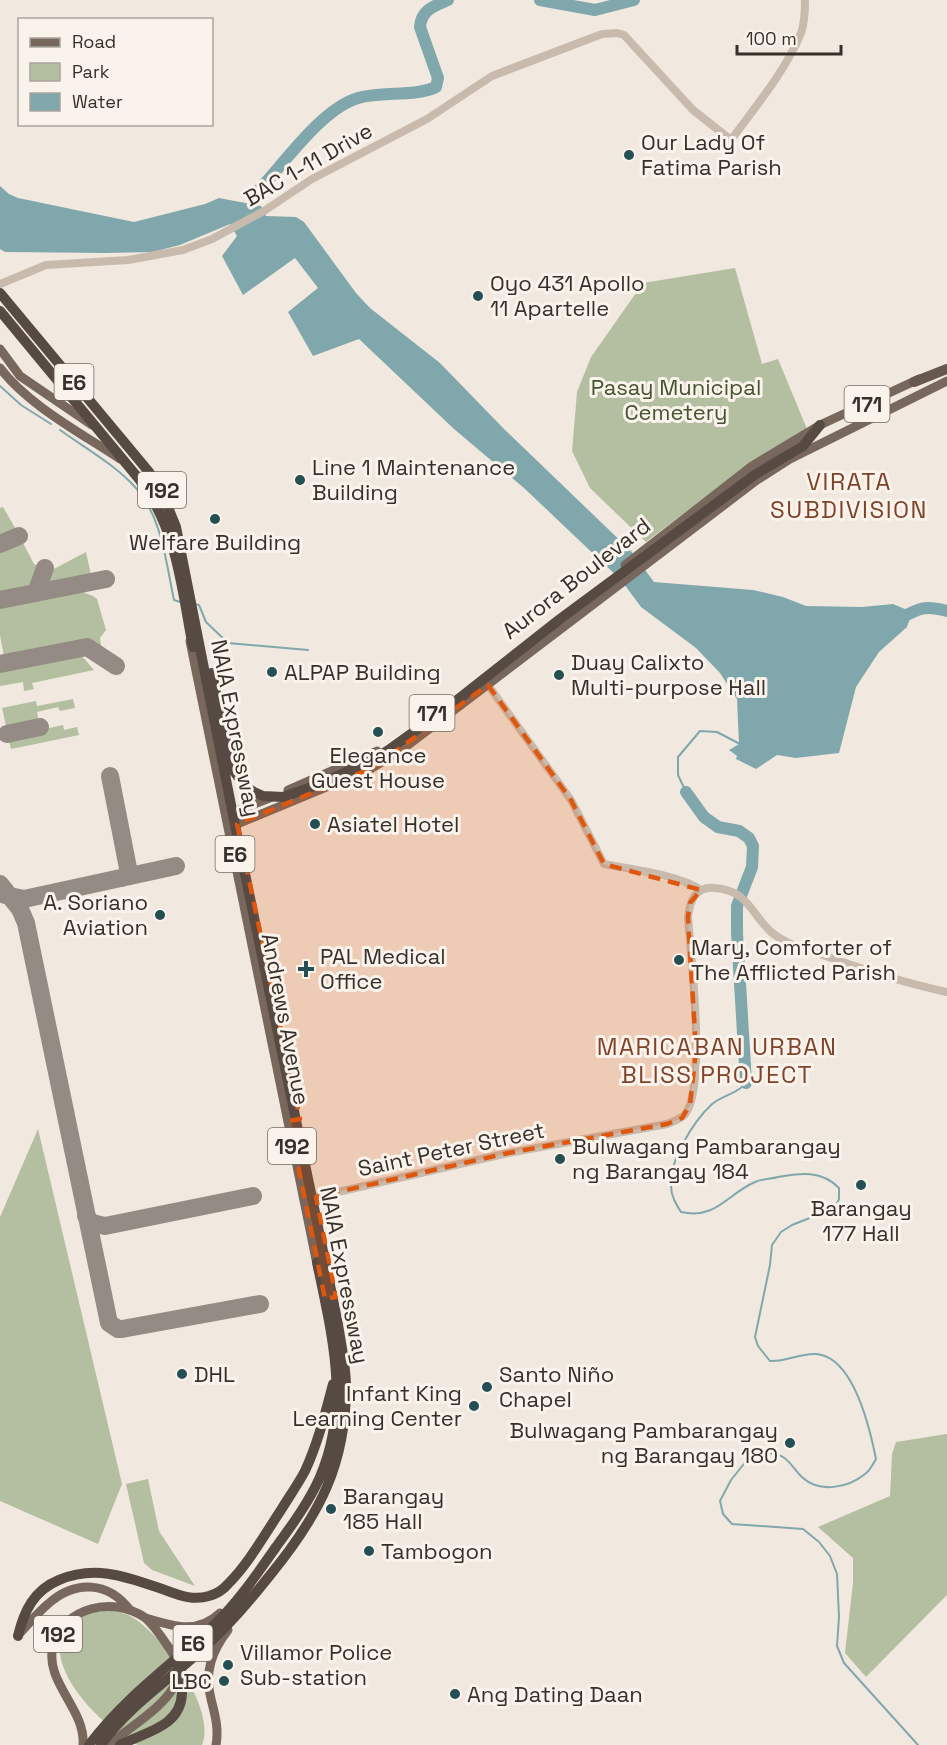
<svg xmlns="http://www.w3.org/2000/svg" width="947" height="1745" viewBox="0 0 947 1745" font-family="'Space Grotesk',sans-serif">
  <style>
    .green { fill: #b3bfa0 }
    .water { fill: #80a7ac }
    .lines { fill: none; stroke-linecap: round; stroke-linejoin: round }
    .stream { stroke: #80a7ac; stroke-width: 2 }
    .river { stroke: #80a7ac; stroke-width: 12 }
    .taxiway { stroke: #948c84; stroke-width: 18 }
    .tertiary { stroke: #c8baac; stroke-width: 8 }
    .primary { stroke: #77675c; stroke-width: 9 }
    .trunk { stroke: #67584f; stroke-width: 10 }
    .motorway { stroke: #574a42; stroke-width: 10 }
    .marked { fill: #df570e; fill-opacity: 0.2; stroke: #df570e; stroke-width: 4.5; stroke-dasharray: 12 8; stroke-linejoin: round }
    .poi-dot { fill: #234f55; stroke: #f9f3eb; stroke-width: 2 }
    .labels { text-anchor: middle; dominant-baseline: central; stroke-width: 6; stroke-linejoin: round; paint-order: stroke }
    .shield { fill: #f9f3eb; stroke: #716a64; stroke-width: 1.5 }
    .shield-label { font-size: 21px; font-weight: bold; fill: #372f2a }
    .poi-label { font-size: 22px; fill: #372f2a; stroke: #f9f3eb; text-anchor: start }
    .street-label { font-size: 22px; fill: #372f2a; stroke: #f9f3eb }
    .park-label { font-size: 22px; fill: #445330; stroke: #f9f3eb }
    .neighbourhood-label { font-size: 24px; letter-spacing: 1.5px; fill: #7f432a; stroke: #f9f3eb }
  </style>
  <rect width="100%" height="100%" fill="#f1e9df"/>
  <path class="green" d="M735 268 762 364 778 359 807 429 754 460 646 542 590 488 572 451 577 392 591 357 643 283Z
    M3 507 17 531 0 538V508Z
    M22 541 34 564 40 566 32 586 0 595V550Z
    M86 552 91 575 44 586 50 571Z
    M75 589 93 596 97 599 106 630 100 638 102 651 89 643H80L4 657 0 635V606Z
    M77 653 81 655 94 670 32 683 34 689 24 691 23 682 0 686V669Z
    M73 699 75 708 60 711 58 707 37 712 39 723 7 730 2 708 36 701 37 706Z
    M63 725 64 730 77 727 79 735 11 749 8 737Z
    M38 1129 122 1484 98 1544 0 1501V1217Z
    M947 1434V1595L866 1677 845 1653 853 1583V1558L818 1527 890 1496 892 1454 896 1442Z
    M148 1479 159 1531 195 1586 152 1570 144 1563 126 1484Z
    M108 1610C118 1612 127 1613 135 1619 164 1638 217 1709 202 1745 188 1745 149 1745 138 1745 130 1742 122 1734 115 1730 85 1709 28 1643 82 1616 89 1612 100 1612 108 1610Z"/>
  <path class="water" d="M0 186 9 194 18 198 134 222 205 204 219 198 261 206 266 216 296 217 304 222 356 293 370 308 440 363 504 429 631 551 654 582 753 590 783 597 806 606 862 607 893 604 912 612 907 627 879 652 856 687 839 753 796 758 777 755 756 769 736 759 737 756 729 750 739 744 737 699 720 673 696 648 641 607 621 580 524 488 454 429 359 339 313 356 288 312 318 288 295 258 243 295 222 256 237 236 230 224 180 245 152 252 105 253 5 252 0 249Z"/>
  <g class="lines">
    <path class="stream" d="M0 386 21 405 51 424
      M60 430C85 448 114 464 135 487 162 516 166 563 174 600L180 602
      M195 604 199 605 206 622 228 643 308 650
      M686 792 678 775V757L700 731 717 732 740 744
      M746 1083C738 1094 722 1095 711 1105 693 1122 669 1161 671 1186 671 1196 676 1204 681 1212 716 1220 727 1194 755 1182 762 1179 771 1179 778 1177 800 1173 822 1170 839 1188V1199L835 1208 792 1225 781 1232 772 1245 770 1265 755 1337 758 1346 770 1361C786 1362 800 1353 816 1354 854 1357 870 1429 876 1459 873 1464 870 1471 865 1474 848 1488 820 1493 803 1478 796 1472 791 1462 783 1457 774 1451 761 1454 751 1455L731 1480 720 1501 723 1514 732 1524 803 1529 819 1542 830 1556 837 1574 839 1617 837 1646 844 1663 918 1745"/>
    <path class="river" d="M540 0 595 10 634 0
      M257 192C284 164 321 109 358 98 382 91 415 97 436 87L438 78 420 27C421 10 434 6 448 0
      M899 619C919 608 924 605 947 611
      M686 792 704 817 718 827 739 831 749 838 753 846 752 867 737 906V933L746 1083"/>
    <path class="taxiway" d="M0 544 19 536
      M36 593 45 568
      M0 600 106 579
      M0 664 87 647 116 666
      M7 734 40 727
      M110 776 128 868 127 874 122 878
      M0 884 20 909 26 923 109 1323 118 1329H122L260 1304
      M5 895 24 899 176 866
      M86 1216 92 1223 105 1226 253 1196"/>
    <path class="tertiary" d="M0 284 46 265 128 260 183 250 212 239 264 211 312 179 427 119 492 76 602 34 617 33 624 35 693 110 731 140C755 107 785 72 801 33 805 22 805 11 805 0
      M488 685 571 800 604 864C630 869 680 875 701 890
      M316 1197 508 1153 667 1124C674 1121 682 1119 686 1113 706 1084 691 957 688 917 690 901 695 886 715 888 747 890 751 913 770 931 783 943 803 949 820 954 861 969 904 983 947 992"/>
    <path class="primary" d="M0 349 20 376 92 425
      M0 368C28 405 81 433 120 459
      M625 565 752 466 820 425 919 379
      M190 641 318 1269
      M288 790 377 751
      M227 815 272 797
      M230 827 372 768 399 752 757 480 790 459 947 381
      M146 1618C172 1626 197 1635 220 1613
      M18 1635C28 1625 37 1613 48 1604 75 1580 108 1581 130 1610
      M83 1745C86 1709 44 1682 53 1646 63 1607 113 1596 144 1617 153 1624 161 1636 167 1645 176 1657 182 1668 176 1683 164 1708 129 1727 109 1745
      M216 1745C219 1728 215 1715 211 1699 204 1672 212 1651 228 1630"/>
    <path class="trunk" d="M914 382 947 369"/>
    <path class="motorway" d="M0 293 149 472 159 485 176 527 235 825 338 1324C341 1345 346 1366 346 1387 346 1465 319 1515 271 1574 247 1604 227 1628 197 1654 165 1683 126 1709 101 1745
      M0 311 139 479C178 531 181 586 193 647
      M212 673 232 769 246 787 254 792 263 796 283 797 314 786 367 763 387 751 447 708 560 619 756 474 803 446 820 425
      M18 1636C24 1611 34 1590 59 1580 97 1564 129 1578 165 1590 179 1595 193 1601 209 1596 216 1594 223 1590 228 1584 249 1563 265 1534 281 1510 289 1497 298 1484 305 1471 318 1443 325 1414 333 1384
      M89 1745C125 1697 170 1666 214 1625 238 1602 257 1574 276 1547 292 1525 309 1502 320 1477 351 1404 332 1336 317 1262
      M120 1745C145 1732 181 1727 182 1693 183 1683 182 1673 178 1664"/>
  </g>
  <path class="marked" d="M488 685 571 800 604 864 701 890 690 903 688 917 696 1050 690 1105 682 1118 667 1124 508 1153 316 1197 336 1297 325 1299 289 1121 300 1119 237 824 372 768Z"/>
  <g class="poi-dot">
    <circle cx="629" cy="155" r="6"/>
    <circle cx="478" cy="296" r="6"/>
    <circle cx="300" cy="480" r="6"/>
    <circle cx="215" cy="519" r="6"/>
    <circle cx="272" cy="672" r="6"/>
    <circle cx="559" cy="675" r="6"/>
    <circle cx="378" cy="732" r="6"/>
    <circle cx="315" cy="824" r="6"/>
    <circle cx="160" cy="915" r="6"/>
    <circle cx="679" cy="960" r="6"/>
    <path d="M303 960h6v6h6v6h-6v6h-6v-6h-6v-6h6z"/>
    <circle cx="560" cy="1159" r="6"/>
    <circle cx="861" cy="1185" r="6"/>
    <circle cx="182" cy="1374" r="6"/>
    <circle cx="487" cy="1387" r="6"/>
    <circle cx="474" cy="1406" r="6"/>
    <circle cx="790" cy="1443" r="6"/>
    <circle cx="331" cy="1509" r="6"/>
    <circle cx="369" cy="1551" r="6"/>
    <circle cx="228" cy="1665" r="6"/>
    <circle cx="224" cy="1681" r="6"/>
    <circle cx="455" cy="1694" r="6"/>
  </g>
  <g class="labels">
    <g class="shield">
      <rect x="54.5" y="364" width="39" height="36" rx="4.5"/>
      <rect x="844.5" y="386" width="45" height="36" rx="4.5"/>
      <rect x="138" y="472" width="48" height="36" rx="4.5"/>
      <rect x="409.5" y="695" width="45" height="36" rx="4.5"/>
      <rect x="215.5" y="836" width="39" height="36" rx="4.5"/>
      <rect x="268" y="1128" width="48" height="36" rx="4.5"/>
      <rect x="34" y="1616" width="48" height="36" rx="4.5"/>
      <rect x="173.5" y="1625" width="39" height="36" rx="4.5"/>
    </g>
    <g class="shield-label">
      <text x="74" y="382">E6</text>
      <text x="867" y="404">171</text>
      <text x="162" y="490">192</text>
      <text x="432" y="713">171</text>
      <text x="235" y="854">E6</text>
      <text x="292" y="1146">192</text>
      <text x="58" y="1634">192</text>
      <text x="193" y="1643">E6</text>
    </g>
    <g class="poi-label">
      <text x="641" y="142">Our Lady Of<tspan x="641" dy="25">Fatima Parish</tspan></text>
      <text x="490" y="283">Oyo 431 Apollo<tspan x="490" dy="25">11 Apartelle</tspan></text>
      <text x="312" y="467">Line 1 Maintenance<tspan x="312" dy="25">Building</tspan></text>
      <text x="215" y="542" text-anchor="middle">Welfare Building</text>
      <text x="571" y="662">Duay Calixto<tspan x="571" dy="25">Multi-purpose Hall</tspan></text>
      <text x="284" y="672">ALPAP Building</text>
      <text x="378" y="755" text-anchor="middle">Elegance<tspan x="378" dy="25">Guest House</tspan></text>
      <text x="327" y="824">Asiatel Hotel</text>
      <text x="148" y="902" text-anchor="end">A. Soriano<tspan x="148" dy="25">Aviation</tspan></text>
      <text x="691" y="947">Mary, Comforter of<tspan x="691" dy="25">The Afflicted Parish</tspan></text>
      <text x="320" y="956">PAL Medical<tspan x="320" dy="25">Office</tspan></text>
      <text x="572" y="1146">Bulwagang Pambarangay<tspan x="572" dy="25">ng Barangay 184</tspan></text>
      <text x="861" y="1208" text-anchor="middle">Barangay<tspan x="861" dy="25">177 Hall</tspan></text>
      <text x="194" y="1374">DHL</text>
      <text x="499" y="1374">Santo Niño<tspan x="499" dy="25">Chapel</tspan></text>
      <text x="462" y="1393" text-anchor="end">Infant King<tspan x="462" dy="25">Learning Center</tspan></text>
      <text x="778" y="1430" text-anchor="end">Bulwagang Pambarangay<tspan x="778" dy="25">ng Barangay 180</tspan></text>
      <text x="343" y="1496">Barangay<tspan x="343" dy="25">185 Hall</tspan></text>
      <text x="381" y="1551">Tambogon</text>
      <text x="240" y="1652">Villamor Police<tspan x="240" dy="25">Sub-station</tspan></text>
      <text x="212" y="1681" text-anchor="end">LBC</text>
      <text x="467" y="1694">Ang Dating Daan</text>
    </g>
    <g class="street-label">
      <text transform="translate(308 164) rotate(-30)">BAC 1-11 Drive</text>
      <text transform="translate(576 578) rotate(-38)">Aurora Boulevard</text>
      <text transform="translate(236 728) rotate(79)">NAIA Expressway</text>
      <text transform="translate(286 1019) rotate(79)">Andrews Avenue</text>
      <text transform="translate(451 1149) rotate(-12)">Saint Peter Street</text>
      <text transform="translate(345 1275) rotate(79)">NAIA Expressway</text>
    </g>
    <g class="park-label">
      <text x="676" y="387">Pasay Municipal<tspan x="676" dy="25">Cemetery</tspan></text>
    </g>
    <g class="neighbourhood-label">
      <text x="849" y="481">VIRATA<tspan x="849" dy="28">SUBDIVISION</tspan></text>
      <text x="717" y="1046">MARICABAN URBAN<tspan x="717" dy="28">BLISS PROJECT</tspan></text>
    </g>
  </g>
  <rect x="18" y="18" width="195" height="108" fill="#f9f3eb" stroke="#aba59e" stroke-width="1.5"/>
  <rect x="30" y="38" width="30" height="9" fill="#77675c" stroke="#aba59e" stroke-width="1.5"/>
  <text x="72" y="48" font-size="18" fill="#372f2a">Road</text>
  <rect x="30" y="63" width="30" height="18" fill="#b3bfa0" stroke="#aba59e" stroke-width="1.5"/>
  <text x="72" y="78" font-size="18" fill="#372f2a">Park</text>
  <rect x="30" y="93" width="30" height="18" fill="#80a7ac" stroke="#aba59e" stroke-width="1.5"/>
  <text x="72" y="108" font-size="18" fill="#372f2a">Water</text>
  <path d="M737 45v9h104v-9" fill="none" stroke="#372f2a" stroke-width="3"/>
  <text x="746" y="45" font-size="18" fill="#372f2a" stroke="#f9f3eb" stroke-width="4.5" paint-order="stroke">100 m</text>
</svg>
